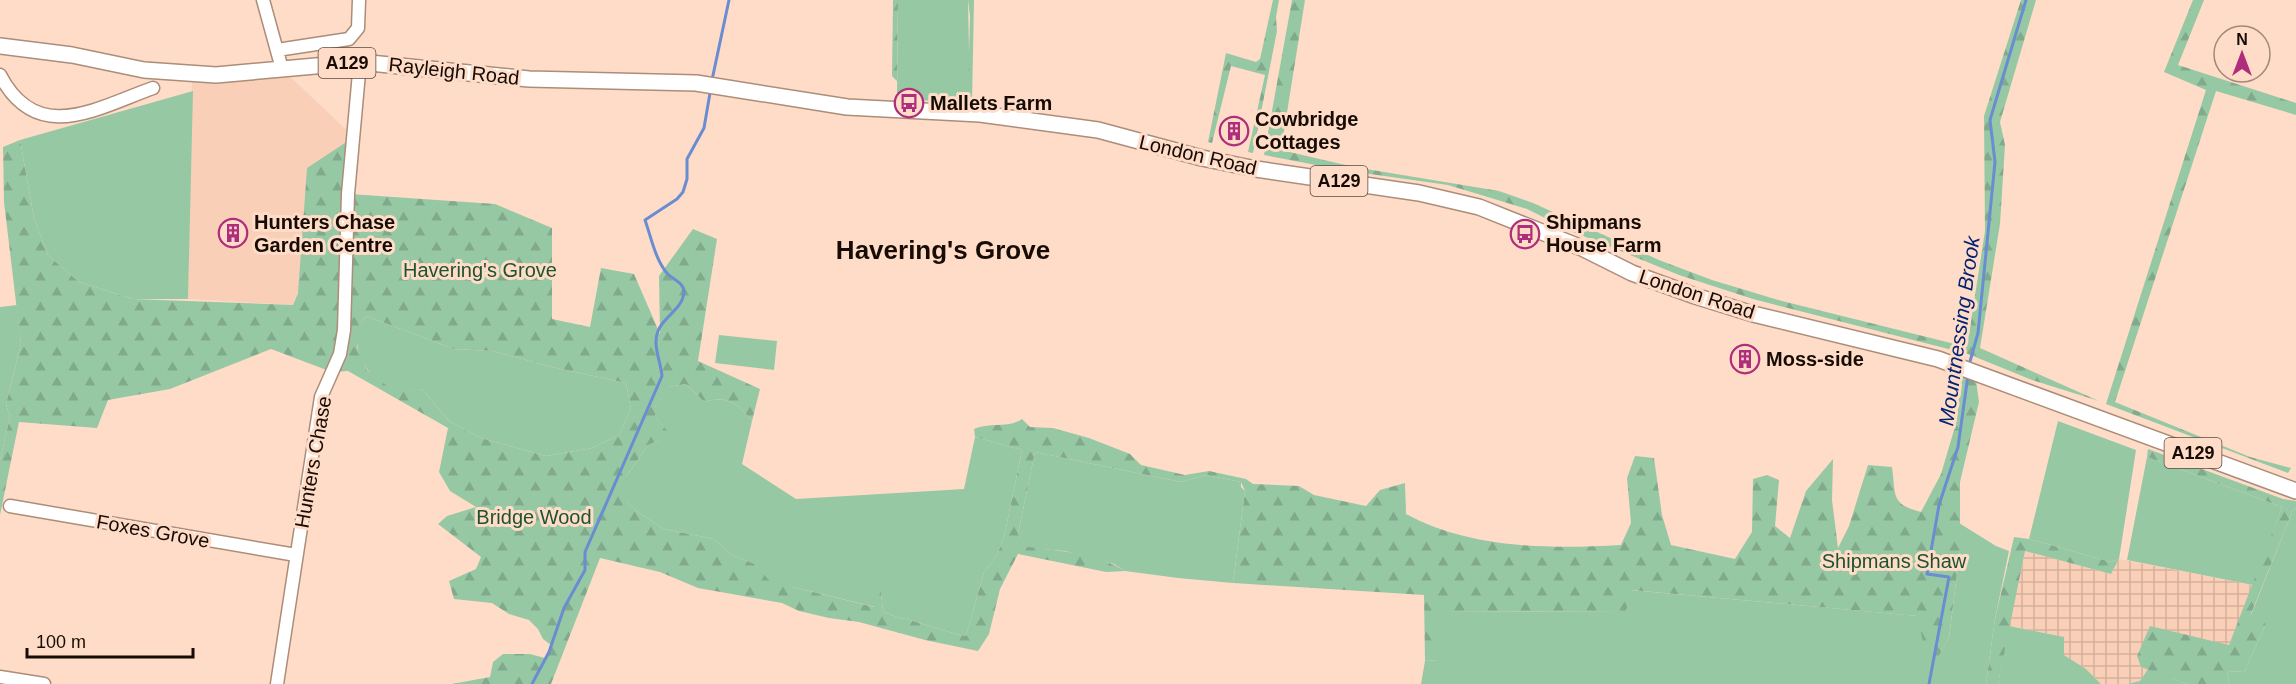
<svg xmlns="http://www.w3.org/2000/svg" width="2296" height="684" viewBox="0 0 2296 684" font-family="Helvetica,sans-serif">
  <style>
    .built { fill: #f9d0b7 }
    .industrial { fill: url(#industrial-grid) }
    .grass { fill: #97c8a4 }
    .forest { fill: url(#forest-firs); fill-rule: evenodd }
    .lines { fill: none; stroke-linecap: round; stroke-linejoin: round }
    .stream { stroke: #6a8dd1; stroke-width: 3 }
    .minor-casing { stroke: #ac8d79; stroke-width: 15 }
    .major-casing { stroke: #ac8d79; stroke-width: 18 }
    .minor { stroke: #fff; stroke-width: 12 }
    .major { stroke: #fff; stroke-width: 15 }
    .labels { text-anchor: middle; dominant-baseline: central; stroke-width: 6; stroke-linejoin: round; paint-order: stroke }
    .shield { fill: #ffdcc7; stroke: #5c4a3f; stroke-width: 1.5 }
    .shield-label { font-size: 18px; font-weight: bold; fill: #160b05 }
    .street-label { font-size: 20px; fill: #160b05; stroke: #ffdcc7 }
    .poi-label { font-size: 20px; font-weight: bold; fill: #160b05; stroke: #ffdcc7; text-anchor: start }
    .park-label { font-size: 20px; fill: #1c5330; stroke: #ffdcc7 }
    .water-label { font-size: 21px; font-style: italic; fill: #022472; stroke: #ffdcc7 }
    .district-label { font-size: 26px; font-weight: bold; fill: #160b05; stroke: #ffdcc7 }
  </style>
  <defs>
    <pattern id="industrial-grid" width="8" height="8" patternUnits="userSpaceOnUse" patternTransform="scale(1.5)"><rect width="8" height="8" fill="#f9d0b7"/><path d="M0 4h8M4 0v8" fill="none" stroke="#d5b19c"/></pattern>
    <pattern id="forest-firs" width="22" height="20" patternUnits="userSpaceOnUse" patternTransform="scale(1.5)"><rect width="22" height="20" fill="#97c8a4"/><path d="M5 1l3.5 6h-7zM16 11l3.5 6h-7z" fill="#81aa8c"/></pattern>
  </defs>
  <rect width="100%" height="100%" fill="#ffdcc7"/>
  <path class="built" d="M282 69 354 137 293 305 188 299 192 74Z"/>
  <path class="industrial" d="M2025 551 2111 574 2119 559 2253 585 2229 645 2148 633 2137 656 2141 667 2148 669 2140 681 2127 684H2101L2086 669 2064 655V637L2009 626Z"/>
  <path class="grass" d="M898 0H968L970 103 899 99 897 94Z
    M193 91 188 299H133L79 282 48 255 34 218 20 140Z
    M17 305 21 344 6 404 10 417 0 460V307Z
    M366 316 454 349 492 351 552 367 626 383 631 409 619 435 592 448 546 456 481 438 449 421 422 389C417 390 409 392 403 392 375 389 351 355 358 328 360 324 364 320 366 316Z
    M719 335 777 341 774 370 715 363Z
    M686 384 704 402C727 395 738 403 752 421L742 464 796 499 964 489 975 437 1022 450 1004 537 997 555 984 572 966 636C947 632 929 626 910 620 900 617 893 617 883 611L881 592 875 607 793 587H774L755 564 732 555 714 539 664 529 639 513 626 501V477L648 445 671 436 655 417V407L667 387Z
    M2058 421 2136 450 2119 559 2111 562 2029 539Z
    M1035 452 1181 482 1206 475 1241 482V487L1245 491 1233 583 1178 578 1125 571 1114 564 1065 551 1028 548 1018 534Z
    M2147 457 2282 507 2253 585 2127 560Z
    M2296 508V684H2229L2227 671 2244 672 2266 624 2251 615 2293 510Z
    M1959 523 1996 546 2009 551 1995 619 1986 684H1421L1425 661 1438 660V611L1626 612 1630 590 1918 616 1930 670 1949 638 1960 550Z
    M2009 626 2064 637V655L2086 669 2101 684H1998Z
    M2148 669 2187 684H2127L2140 681Z"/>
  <path class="forest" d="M893 0H898L897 81 892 76Z
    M968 0H974L972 103H970L968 92 970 16Z
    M1273 0H1279L1276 17 1277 31 1253 153 1248 152 1265 75 1231 66 1212 143 1208 142 1226 53 1256 62 1260 59Z
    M1292 0H1305L1281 150 1354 167 1499 191 1533 203 1659 260 1712 280 1782 301 1967 347 1985 231 1984 116 2021 0H2036L2000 122 2005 145 2000 224 1980 348 2099 401 2032 380 1968 354 1753 299 1679 275 1571 231 1527 209 1491 198 1448 185 1342 170 1264 155Z
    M2193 0H2204L2178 65 2296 103V115L2216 91 2115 402 2250 457 2291 468 2288 473 2106 404 2206 90 2164 72Z
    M354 137 350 194 495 204 552 228V319L590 327 601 268 634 274 660 334 659 276 693 229 717 239 698 361 760 389 752 421C738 403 727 395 704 402L686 384 668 387 655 407V417L672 436 648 445 626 477V501L639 513 664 529 714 539 732 555 755 564 775 587H793L874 607 881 591 883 611C893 617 900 617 910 620 929 626 947 632 966 636L984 572 997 555 1004 537 1022 450 975 437 974 429C990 422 1008 429 1022 419L1030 427 1053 428 1089 438 1130 454 1141 465 1185 475 1209 471 1246 479 1253 484 1299 486 1314 495 1366 506 1380 490 1405 483 1406 514C1471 549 1549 549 1621 545L1631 523 1627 478 1635 456 1654 458 1662 515 1671 545 1735 559 1752 532 1753 479 1767 475 1779 480 1775 526 1790 538 1806 491 1833 459 1832 500 1838 548 1849 526 1868 465 1892 467C1896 495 1890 504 1921 512L1941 474 1957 420 1961 375 1976 380 1979 402 1960 482V550L1949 638 1930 671 1917 616 1631 590 1626 612 1438 611V660L1425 661 1424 595 1233 583 1245 491 1241 482 1206 475 1181 482 1035 452 1018 534 1028 547C1060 551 1097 553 1125 571L1106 572 1018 554 1000 589 989 634 978 651 925 640 859 622 829 618 799 611 782 603 698 588 660 572 600 558 551 684H452L490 677 493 662 503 654H530L545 658 551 645 543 639 538 629 529 620 509 614 492 603 454 599 449 581 476 569 481 557 438 524 447 516 476 507 450 491 439 472 448 428 348 371 332 372 271 349 170 389 108 400 97 428 19 422 0 515V460L10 417 6 404 21 344 4 202 3 147 20 140 34 218 48 255 79 282 133 299 293 305 298 293 307 168ZM366 316 454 349 492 351 552 367 626 383 631 409 619 435 592 448 546 456 481 438 449 421 422 389 404 392 387 386 367 370 357 347 359 327Z
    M2148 449 2283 499 2296 501V508L2293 510 2251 614 2266 624 2244 672 2227 671 2229 684H2187L2141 667 2137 656 2150 626 2229 645 2282 507 2147 457Z
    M2014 537 2029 539 2111 562 2119 559 2111 574 2025 551 1998 684H1986L1995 619Z"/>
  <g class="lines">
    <path class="stream" d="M712 80 729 0
      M1969 365 1978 333 1995 162 1990 120 2026 0
      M532 684 549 652 564 608 585 570V552L662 376C661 362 652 345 658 331 663 317 683 309 684 292 684 282 671 279 666 272 655 258 651 237 645 220L677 199 683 192 687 179V159L704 128 710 93
      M1929 684 1949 577 1927 574 1939 505 1958 447 1968 375"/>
    <g class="minor-casing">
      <path id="minor" d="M263 0 282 69
        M277 50 349 39 358 28 359 0
        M0 75C37 146 97 108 153 88
        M10 506 296 555
        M0 677 44 684
        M277 684 321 397 340 354 344 330 348 194 360 62"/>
    </g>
    <g class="major-casing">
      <path id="major" d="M0 46 72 55 144 70 216 75 360 62 529 79 696 83 847 107 980 114 1098 130 1202 158 1256 169 1419 193 1479 207 1582 248 1632 273 1695 296 1753 314 1938 359 2296 491"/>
    </g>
    <use href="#minor" class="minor"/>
    <use href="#major" class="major"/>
  </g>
  <defs>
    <g id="bus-ring" transform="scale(1.5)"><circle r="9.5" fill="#ffdcc7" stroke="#af2e7b" stroke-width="1.5"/><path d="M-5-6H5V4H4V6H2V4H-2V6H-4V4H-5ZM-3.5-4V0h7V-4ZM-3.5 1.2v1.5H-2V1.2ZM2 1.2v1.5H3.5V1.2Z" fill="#af2e7b"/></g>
    <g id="building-ring" transform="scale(1.5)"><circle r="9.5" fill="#ffdcc7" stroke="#af2e7b" stroke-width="1.5"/><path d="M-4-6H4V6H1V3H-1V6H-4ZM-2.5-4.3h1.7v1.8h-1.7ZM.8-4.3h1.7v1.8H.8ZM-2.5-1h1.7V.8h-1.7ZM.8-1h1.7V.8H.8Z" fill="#af2e7b"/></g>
  </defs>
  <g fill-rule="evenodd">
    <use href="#bus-ring" x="909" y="103"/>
    <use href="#building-ring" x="1234" y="131"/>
    <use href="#building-ring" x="233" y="233"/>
    <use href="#bus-ring" x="1525" y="234"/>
    <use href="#building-ring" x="1745" y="359"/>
  </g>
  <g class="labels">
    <g class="shield">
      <rect x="318.5" y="48" width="57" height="30" rx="4.5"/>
      <rect x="1310.5" y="166" width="57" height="30" rx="4.5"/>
      <rect x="2164.5" y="438" width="57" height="30" rx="4.5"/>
    </g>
    <g class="shield-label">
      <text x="347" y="63">A129</text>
      <text x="1339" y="181">A129</text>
      <text x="2193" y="453">A129</text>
    </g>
    <g class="street-label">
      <text transform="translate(454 71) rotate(6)">Rayleigh Road</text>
      <text transform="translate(1198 155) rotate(13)">London Road</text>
      <text transform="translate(1697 294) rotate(18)">London Road</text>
      <text transform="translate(313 462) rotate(-80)">Hunters Chase</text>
      <text transform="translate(153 531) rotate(10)">Foxes Grove</text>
    </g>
    <g class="poi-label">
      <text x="930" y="103">Mallets Farm</text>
      <text x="1255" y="119">Cowbridge<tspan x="1255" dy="23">Cottages</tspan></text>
      <text x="254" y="222">Hunters Chase<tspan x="254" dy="23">Garden Centre</tspan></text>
      <text x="1546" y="222">Shipmans<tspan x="1546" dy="23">House Farm</tspan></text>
      <text x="1766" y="359">Moss-side</text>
    </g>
    <g class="park-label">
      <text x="480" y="270">Havering's Grove</text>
      <text x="534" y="517">Bridge Wood</text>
      <text x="1894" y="561">Shipmans Shaw</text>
    </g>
    <g class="water-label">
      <text transform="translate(1959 331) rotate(-82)">Mountnessing Brook</text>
    </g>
    <g class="district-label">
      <text x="943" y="250">Havering's Grove</text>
    </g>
  </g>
  <g transform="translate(2242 54)"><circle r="28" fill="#ffdcc7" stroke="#a28879" stroke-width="1.5"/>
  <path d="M0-4.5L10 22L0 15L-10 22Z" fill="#af2e7b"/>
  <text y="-9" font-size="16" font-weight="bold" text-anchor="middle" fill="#160b05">N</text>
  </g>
  <path d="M27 648v9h166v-9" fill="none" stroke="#160b05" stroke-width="3"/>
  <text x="36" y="648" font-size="18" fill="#160b05" stroke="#ffdcc7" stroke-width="4.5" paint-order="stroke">100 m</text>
</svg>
